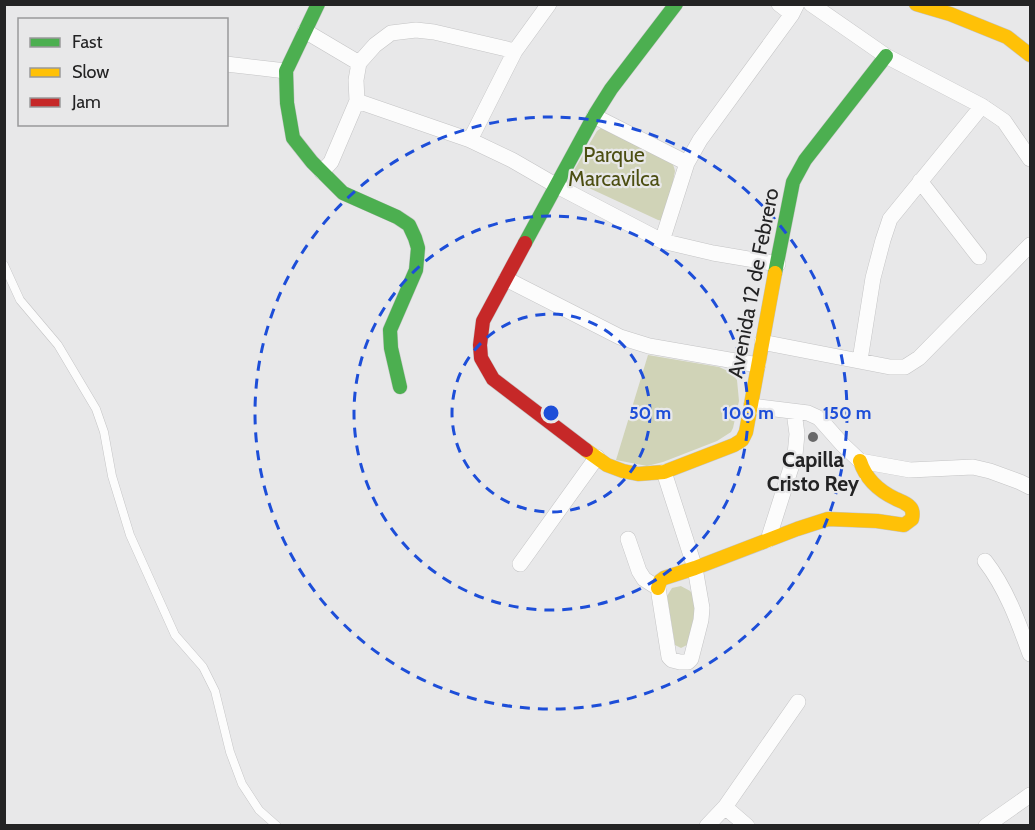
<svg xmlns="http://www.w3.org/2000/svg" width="1035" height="830" viewBox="0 0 1035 830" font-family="Cabin,sans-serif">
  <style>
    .green { fill: #d0d3b7 }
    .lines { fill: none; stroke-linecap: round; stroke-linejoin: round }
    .lane-casing { stroke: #c4c4c5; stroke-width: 9 }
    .street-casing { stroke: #c4c4c5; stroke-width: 16 }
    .fast-casing { stroke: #c4c4c5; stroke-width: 15 }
    .slow-casing { stroke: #c4c4c5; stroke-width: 15 }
    .jam-casing { stroke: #c4c4c5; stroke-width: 15 }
    .lane { stroke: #fcfcfc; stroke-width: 8 }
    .street { stroke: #fcfcfc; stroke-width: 15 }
    .fast { stroke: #4caf50; stroke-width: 14 }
    .slow { stroke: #ffc107; stroke-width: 14 }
    .jam { stroke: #c62828; stroke-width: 14 }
    .ring { fill: none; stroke: #1d4ed8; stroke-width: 3; stroke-dasharray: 10 8 }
    .poi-dot { fill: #686869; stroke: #e8e8e9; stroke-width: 2 }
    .labels { text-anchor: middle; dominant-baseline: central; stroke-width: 4.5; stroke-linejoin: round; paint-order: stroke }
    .park-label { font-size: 21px; fill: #4c4e12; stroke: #e8e8e9 }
    .street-label { font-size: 21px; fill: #232324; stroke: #e8e8e9 }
    .poi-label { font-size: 21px; font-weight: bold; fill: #232324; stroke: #e8e8e9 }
    .centre { fill: #1d4ed8; stroke: #e8e8e9; stroke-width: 3 }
    .ring-label { font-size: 18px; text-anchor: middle; font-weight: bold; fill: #1d4ed8; stroke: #e8e8e9; stroke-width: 4.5; stroke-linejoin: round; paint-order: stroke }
  </style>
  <rect width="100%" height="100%" fill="#e8e8e9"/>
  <path class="green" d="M601 128 608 129 672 161 675 171 666 218 663 221 658 220 576 182 573 178V172L597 131Z
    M648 355 719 367 730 372 737 380 739 401 733 428 731 432 717 441 663 462 647 466 616 460Z
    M681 586C682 587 689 590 690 591 701 600 693 629 691 643L681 648 675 645 667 596 672 588Z"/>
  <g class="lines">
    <g class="lane-casing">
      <path id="lane" d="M4 265 20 300 58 345 96 409 104 432 112 476 130 535 175 635 203 667 215 691 230 752 242 784 259 810 277 826"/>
    </g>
    <g class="street-casing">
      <path id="street" d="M779 4 792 14
        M811 4 886 56 982 106 1004 121 1030 159
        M305 31 359 63
        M226 64 286 71
        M357 101 470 140 512 160 557 186 662 241 713 253 778 264
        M357 101 356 80 359 63 375 45 391 33 416 30 434 32 515 51
        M594 116 687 163
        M470 140 515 51 549 4
        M322 172 331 162 357 101
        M920 181 979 257
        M662 241 687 163 700 140 792 14 797 4
        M506 279 620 337 649 346 758 365
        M762 342 890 367H905L919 358 1030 245
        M860 360 873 278 883 240 890 219 982 106
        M751 406 808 413 819 418 842 444 860 461 910 470 973 467 990 471 1020 482 1030 487
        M628 539 639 571 644 579 658 588 669 657 672 660 680 662H688L691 659 701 620 702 608 695 568 664 472
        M768 540 795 455 797 434 794 412
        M985 561C1006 588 1018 621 1030 654
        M520 564 597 457
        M725 807 747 826
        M707 826 725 807 798 702
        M986 826 1030 795"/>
    </g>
    <g class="fast-casing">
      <path id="fast" d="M318 4 286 71 287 103 293 138 312 162 343 193 397 217 409 225 415 238 418 248 416 270 390 330 391 348 400 387
        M525 243 594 116 611 89 676 4
        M775 273 793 182 805 160 886 56"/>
    </g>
    <g class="slow-casing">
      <path id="slow" d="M916 4 950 14 1007 37 1030 55
        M586 450 607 465 623 471 638 474 664 472 734 445 742 440 746 432 775 273
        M658 588 660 581 664 578 695 568 797 529 828 519 877 521 904 525 912 519C913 514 913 509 909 506 906 503 900 501 896 499 879 491 866 480 860 461"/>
    </g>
    <g class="jam-casing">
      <path id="jam" d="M525 243 483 321 480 345 481 358 493 379 586 450"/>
    </g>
    <use href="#lane" class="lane"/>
    <use href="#street" class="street"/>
    <use href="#fast" class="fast"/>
    <use href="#slow" class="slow"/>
    <use href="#jam" class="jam"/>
  </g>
  <g class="ring">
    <circle cx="551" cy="413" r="99"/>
    <circle cx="551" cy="413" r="197"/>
    <circle cx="551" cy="413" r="296"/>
  </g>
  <circle class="poi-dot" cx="813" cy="437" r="6"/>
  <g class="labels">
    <g class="park-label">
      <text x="614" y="154">Parque<tspan x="614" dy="24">Marcavilca</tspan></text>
    </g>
    <g class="street-label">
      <text transform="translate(753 283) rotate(-79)">Avenida 12 de Febrero</text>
    </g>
    <g class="poi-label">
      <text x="813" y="459">Capilla<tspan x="813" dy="24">Cristo Rey</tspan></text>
    </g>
  </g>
  <circle cx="551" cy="413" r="9" class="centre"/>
  <g class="ring-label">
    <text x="650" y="419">50 m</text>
    <text x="748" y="419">100 m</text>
    <text x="847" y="419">150 m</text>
  </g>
  <rect width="1035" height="830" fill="none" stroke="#232324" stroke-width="12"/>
  <rect x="18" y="18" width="210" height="108" fill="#e8e8e9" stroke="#99999a" stroke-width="1.5"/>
  <rect x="30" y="38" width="30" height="9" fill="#4caf50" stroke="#99999a" stroke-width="1.5"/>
  <text x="72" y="48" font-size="18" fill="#232324">Fast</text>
  <rect x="30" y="68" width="30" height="9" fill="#ffc107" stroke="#99999a" stroke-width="1.5"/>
  <text x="72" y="78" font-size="18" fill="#232324">Slow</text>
  <rect x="30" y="98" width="30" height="9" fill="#c62828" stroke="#99999a" stroke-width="1.5"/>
  <text x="72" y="108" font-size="18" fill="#232324">Jam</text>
</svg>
